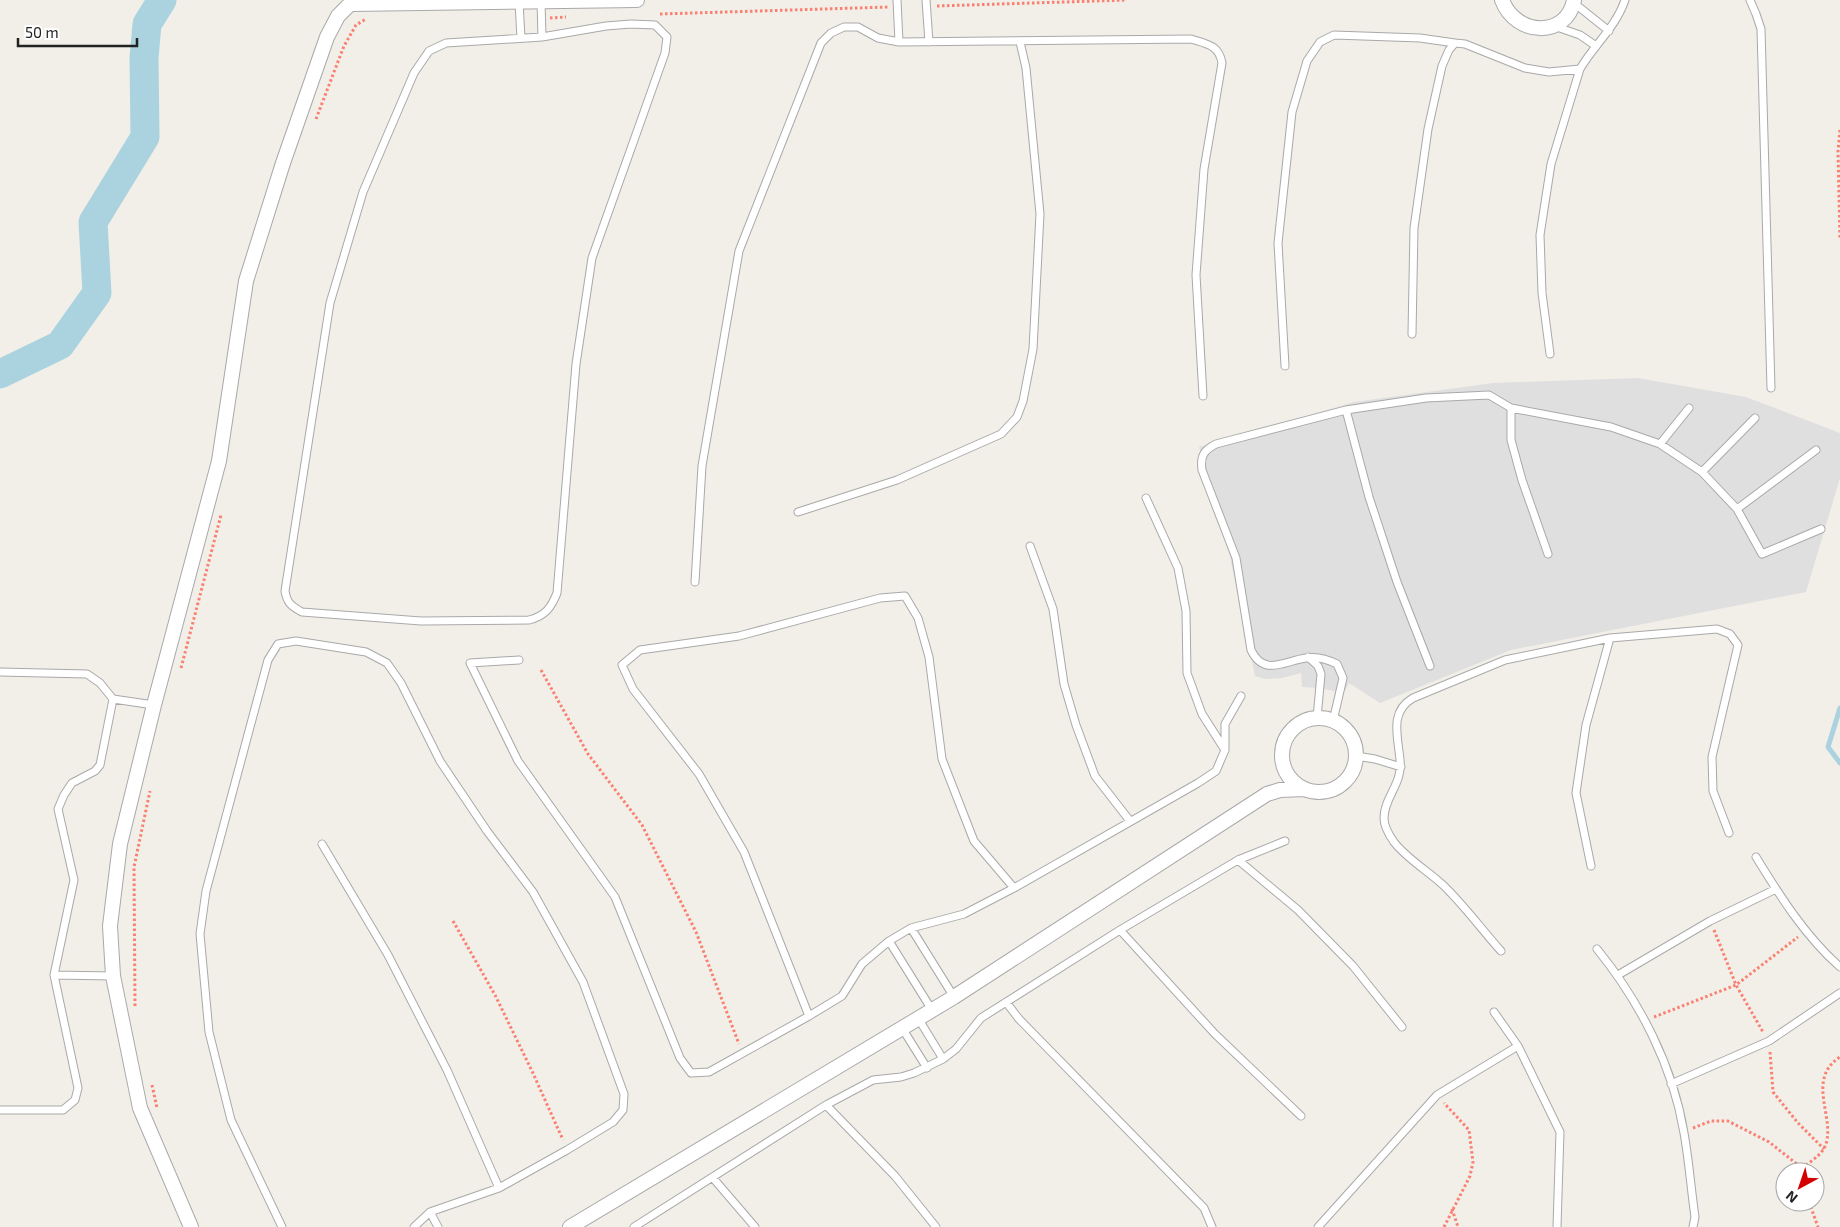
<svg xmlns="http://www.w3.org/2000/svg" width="1840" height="1227" viewBox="0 0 1840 1227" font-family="'Exo 2',sans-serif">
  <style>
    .residential { fill: #e0dfdf }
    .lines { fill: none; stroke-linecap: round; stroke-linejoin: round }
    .stream { stroke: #aad3df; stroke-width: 5 }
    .river { stroke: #aad3df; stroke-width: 29 }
    .service-casing { stroke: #a9a9a9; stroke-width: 9 }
    .minor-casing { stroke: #a9a9a9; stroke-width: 16 }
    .path { stroke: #fa8072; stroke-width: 3; stroke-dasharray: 2.5 2.5; stroke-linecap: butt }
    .service { stroke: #fff; stroke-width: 7 }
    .minor { stroke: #fff; stroke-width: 14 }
  </style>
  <rect width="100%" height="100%" fill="#f2efe9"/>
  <path class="residential" d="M1638 378 1746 397 1840 433V478L1806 592 1511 650 1380 703 1349 683 1345 691 1339 692 1319 688 1302 687 1301 673 1282 678 1265 679 1255 676 1230 557 1199 447 1354 402 1493 383Z"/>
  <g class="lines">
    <path class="stream" d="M1840 708 1828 747 1840 763"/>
    <path class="river" d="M0 374 60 345 97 293 93 222 145 137 144 58 147 24 162 0"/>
    <g class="service-casing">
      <path id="service" d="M897 0 899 42
        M926 0 929 42
        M1750 0 1756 14 1761 29 1771 388
        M541 1 542 37
        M519 2 521 38
        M1574 3 1609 31
        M631 24 655 25 667 37 665 53 592 258 576 364 557 593C551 608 545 616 529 620L421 621 302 612C291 606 287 603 285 591L330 303 363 192 414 73 429 51 446 43 542 37 606 26Z
        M1554 26 1580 35 1596 46
        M1412 334 1414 228 1428 129 1442 66 1449 50 1455 43 1465 44 1525 68 1549 72 1580 69
        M1550 354 1542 293 1540 235 1551 164 1580 69C1594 45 1616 27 1625 0
        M1285 366 1278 243 1292 112 1307 61 1320 42 1334 35 1420 38 1455 43
        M1511 408V440L1522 480 1548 554
        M1346 410 1369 497 1397 582 1430 666
        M1660 444 1689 408
        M1702 472 1755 418
        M1146 498 1178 568 1186 611 1187 673 1202 714 1225 750
        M1737 509 1816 450
        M798 512 897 480 1001 434 1017 417 1023 401 1033 349 1040 214 1026 68 1020 42
        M1030 546 1053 609 1064 684 1076 725 1095 776 1130 821
        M695 582 702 466 739 251 821 43 831 33 844 27H858L878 38 899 42 1191 39C1207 44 1219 45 1222 63L1204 169 1196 275 1203 396
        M1308 657 1318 666 1321 674 1317 718
        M519 660 470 663 518 761 615 897 680 1058 691 1073 709 1072 809 1016 842 996 862 964 889 941 911 928 964 914 1014 888 1198 783 1216 771 1225 750V724L1241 696
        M0 672 87 674 100 683 113 699
        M1333 721 1343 678 1337 664C1327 659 1317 656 1306 658 1284 661 1264 677 1251 650L1236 558 1202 470C1200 456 1204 450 1216 444L1346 410 1426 398 1489 395 1511 408 1611 427 1660 444 1702 472 1737 509 1762 554 1821 529
        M1356 756 1375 759 1401 767
        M322 844 388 955 447 1070 499 1188
        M1756 857C1780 896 1805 936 1840 967
        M1238 860 1298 910 1353 966 1402 1027
        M1591 866 1576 793 1586 725 1610 638
        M911 928 954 997
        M1120 930 1215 1034 1301 1116
        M889 941 932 1010
        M1597 949C1640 1002 1673 1066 1684 1133 1689 1161 1691 1189 1695 1217L1693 1227
        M1501 951C1482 930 1464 905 1443 885 1428 871 1406 858 1394 842 1389 835 1384 827 1384 818 1384 797 1403 784 1400 760 1398 736 1389 712 1413 698L1505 660 1610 638 1717 629 1730 634 1738 645 1712 757 1713 791 1729 833
        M54 975 74 880 58 809 64 795 72 783 95 771 100 765 113 699 154 705
        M1618 975 1710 921 1776 889
        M1006 1002 1019 1019 1204 1208 1212 1227
        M1494 1012 1518 1046 1560 1132 1557 1227
        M809 1016 744 852 699 774 633 689 622 665 640 650 739 636 880 598 905 596 918 618 929 657 942 759 974 841 1014 888
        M918 1018 943 1059
        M902 1028 927 1068
        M1671 1084 1769 1041 1840 993
        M826 1105 895 1176 936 1227
        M0 1110H63L75 1100 78 1088 54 975 113 976
        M713 1178 755 1227
        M430 1212 438 1227
        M282 1227 231 1120 209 1032 200 934 206 891 268 660 278 644 296 641 366 652 387 663 401 683 440 761 487 831 533 892 583 982 624 1094 623 1110 613 1122 567 1150 499 1188 430 1212 414 1227
        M634 1227 826 1105 873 1080 901 1077 914 1073 943 1059 956 1049 981 1018 1120 930 1238 860 1285 841
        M1318 1227 1437 1095 1518 1046"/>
    </g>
    <g class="minor-casing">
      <path id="minor" d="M1502 0C1516 37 1567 38 1574 0
        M350 4 637 0
        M1282 755a37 37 0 1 1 74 0a37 37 0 1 1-74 0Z
        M191 1227 140 1108 113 976 110 926 120 844 154 705 219 461 246 281 283 163 327 37 338 16 350 4 352 0
        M570 1227 954 997 1267 794 1280 790 1305 789"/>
    </g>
    <path class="path" d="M937 6 1127 0
      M660 14 889 7
      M550 18 566 17
      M316 119 344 46 356 25 366 19
      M1840 130 1838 151 1840 239
      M181 668 221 515
      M541 670 588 754 642 825 696 932 739 1044
      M453 921 495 995 532 1071 563 1140
      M1714 930 1736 985 1763 1032
      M135 1006 134 867 150 791
      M1654 1017 1736 985 1798 937
      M1770 1052 1773 1092 1798 1123 1824 1149
      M152 1085 157 1108
      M1693 1128 1711 1121H1728L1769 1142 1802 1168 1805 1172
      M1802 1168C1809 1163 1818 1157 1823 1150 1840 1123 1803 1081 1840 1057
      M1809 1202 1818 1227
      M1452 1209 1458 1227
      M1444 1227 1470 1176 1473 1162 1469 1130 1444 1103"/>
    <use href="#service" class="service"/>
    <use href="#minor" class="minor"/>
  </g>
  <g transform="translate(1800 1187) rotate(220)"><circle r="24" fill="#ffffff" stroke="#a7a7a7"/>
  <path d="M0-4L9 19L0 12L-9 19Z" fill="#d40000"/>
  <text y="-8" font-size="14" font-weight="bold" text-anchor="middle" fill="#222222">N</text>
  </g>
  <path d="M18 38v8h119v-8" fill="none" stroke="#222222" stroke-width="2.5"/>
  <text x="25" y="38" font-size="15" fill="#222222" stroke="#ffffff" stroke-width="4" paint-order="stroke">50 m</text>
</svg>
